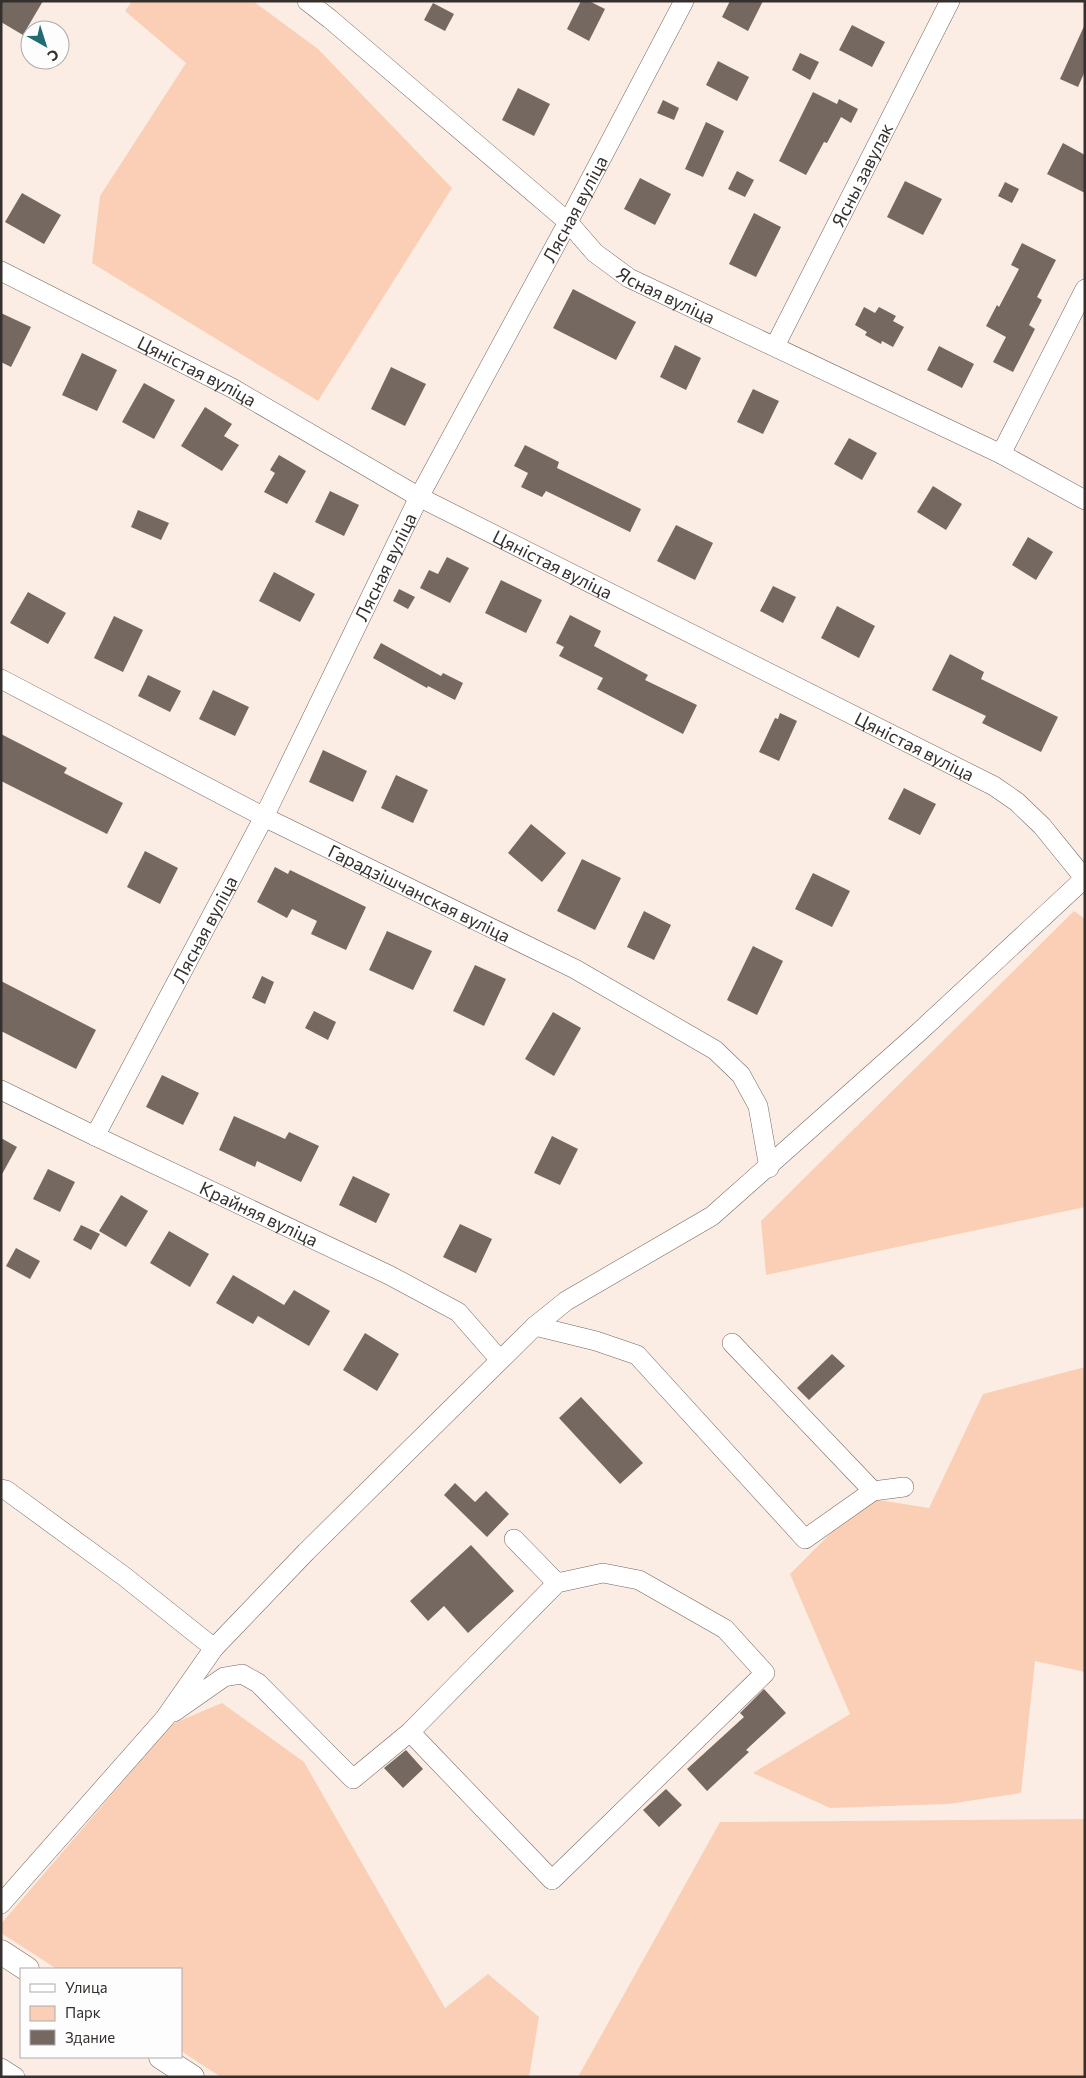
<svg xmlns="http://www.w3.org/2000/svg" width="1086" height="2078" viewBox="0 0 1086 2078" font-family="Commissioner,sans-serif">
  <style>
    .green { fill: #facfb5 }
    .building { fill: #746861 }
    .lines { fill: none; stroke-linecap: round; stroke-linejoin: round }
    .minor-casing { stroke: #72665f; stroke-width: 20 }
    .major-casing { stroke: #72665f; stroke-width: 25 }
    .minor { stroke: #fff; stroke-width: 19 }
    .major { stroke: #fff; stroke-width: 24 }
    .labels { text-anchor: middle; dominant-baseline: central; stroke-width: 5; stroke-linejoin: round; paint-order: stroke }
    .street-label { font-size: 18px; fill: #35302d; stroke: #fdfdfd }
  </style>
  <rect width="100%" height="100%" fill="#fbede4"/>
  <path class="green" d="M132 1H253L318 49 452 188 318 401 92 263 100 196 186 63 125 11Z
    M1074 911 1085 919V1207L766 1275 761 1221Z
    M1085 1367V1672L1035 1661 1021 1793 948 1804 830 1808 753 1773 850 1714 790 1574 866 1498 929 1508 983 1394Z
    M222 1703 304 1762 445 2008 488 1974 539 2017 529 2077H221L181 2051V1969H57L1 1933V1924L172 1724Z
    M1085 1819V2077H578L720 1822Z"/>
  <path class="building" d="M1 1H43L23 35 1 22Z
    M581 1H589L605 9 589 41 567 29Z
    M730 1H763L748 31 722 17Z
    M433 3 454 14 445 31 424 20Z
    M1085 24V71L1078 87 1060 79Z
    M852 25 885 42 872 67 839 50Z
    M800 53 819 62 810 80 792 70Z
    M718 61 749 77 737 101 706 85Z
    M518 88 550 104 534 136 502 120Z
    M813 92 837 104 839 99 858 109 851 123 841 117 827 143 824 142 806 175 779 161Z
    M663 100 679 108 674 120 657 113Z
    M706 122 724 131 703 177 685 169Z
    M1063 143 1085 155V193L1047 174Z
    M737 171 754 180 745 197 728 189Z
    M640 178 671 194 655 225 624 209Z
    M905 181 942 199 923 235 887 217Z
    M1005 182 1019 189 1012 203 998 196Z
    M22 193 61 215 44 244 5 222Z
    M754 213 781 227 756 277 729 264Z
    M1022 243 1056 260 1037 297 1042 300 1029 325 1035 329 1013 372 993 362 1006 337 986 326 997 305 999 307 1019 269 1011 265Z
    M573 289 636 322 616 360 553 328Z
    M864 307 875 313 879 307 896 316 893 321 904 327 893 347 882 341 881 344 865 335 867 332 855 325Z
    M1 313 31 327 11 367 1 362Z
    M675 345 701 358 686 390 660 377Z
    M939 346 974 364 962 388 927 370Z
    M82 353 117 370 97 411 62 395Z
    M391 367 426 384 405 426 371 409Z
    M144 383 175 400 154 439 122 422Z
    M753 389 779 401 763 434 737 422Z
    M205 407 232 424 224 436 239 445 222 471 181 446Z
    M849 438 877 453 862 480 834 464Z
    M525 445 559 462 557 468 641 509 630 532 546 491 542 497 521 487 528 473 514 466Z
    M279 455 306 471 287 504 264 492 275 473 270 470Z
    M933 486 962 504 946 530 917 512Z
    M330 491 359 505 344 536 315 522Z
    M138 510 169 523 161 540 131 527Z
    M676 525 713 543 695 580 657 561Z
    M1028 537 1053 552 1036 580 1012 565Z
    M447 557 469 568 450 603 420 588 429 570 438 574Z
    M274 572 315 594 300 622 259 601Z
    M501 580 542 600 526 633 485 613Z
    M773 586 796 597 783 623 760 611Z
    M399 589 415 597 408 609 393 601Z
    M28 592 66 613 48 644 10 623Z
    M837 606 875 626 859 658 821 638Z
    M570 615 601 631 594 646 648 675 645 680 697 705 683 734 597 689 603 678 559 656 564 647 556 643Z
    M114 616 143 630 123 672 94 658Z
    M381 643 441 676 443 673 463 683 455 700 428 686 427 688 373 658Z
    M950 654 984 672 981 679 1058 717 1041 752 982 723 986 716 932 690Z
    M148 675 181 691 170 712 138 696Z
    M213 690 249 707 235 736 199 719Z
    M780 713 797 721 779 761 759 752 775 718 778 719Z
    M1 734 67 768 64 773 123 803 107 834 1 781Z
    M323 750 367 771 353 802 309 782Z
    M396 775 428 790 413 823 381 808Z
    M904 788 936 804 920 835 888 819Z
    M531 824 566 853 542 882 508 853Z
    M145 851 178 868 160 904 127 887Z
    M582 859 621 878 595 930 557 911Z
    M275 867 288 874 290 870 366 907 346 950 311 934 317 921 292 909 287 918 257 902Z
    M813 873 850 891 832 927 795 909Z
    M644 911 671 925 654 960 627 947Z
    M387 931 432 951 413 990 369 970Z
    M753 946 783 961 757 1015 727 1000Z
    M475 965 506 979 484 1026 453 1011Z
    M262 976 274 982 265 1004 252 998Z
    M1 981 96 1030 76 1069 1 1031Z
    M314 1011 336 1022 328 1040 305 1028Z
    M553 1012 581 1028 554 1076 525 1059Z
    M162 1075 199 1093 183 1125 146 1107Z
    M234 1116 285 1139 289 1132 319 1146 301 1182 257 1161 255 1167 219 1150Z
    M552 1136 578 1149 560 1185 534 1173Z
    M1 1138 17 1147 1 1176Z
    M48 1169 75 1182 60 1212 33 1199Z
    M353 1176 390 1194 376 1223 339 1205Z
    M121 1195 148 1211 126 1247 99 1231Z
    M460 1224 492 1239 476 1273 443 1257Z
    M81 1225 100 1234 91 1250 73 1240Z
    M169 1231 209 1254 190 1287 150 1263Z
    M16 1248 40 1261 30 1279 6 1266Z
    M233 1275 284 1305 294 1290 330 1311 309 1346 258 1316 253 1324 216 1303Z
    M365 1333 399 1354 377 1391 343 1370Z
    M832 1354 845 1366 809 1400 797 1388Z
    M581 1397 643 1463 620 1484 559 1418Z
    M455 1483 475 1502 486 1491 509 1514 487 1537 444 1495Z
    M471 1545 514 1591 468 1633 444 1606 428 1621 410 1601Z
    M764 1689 786 1713 746 1750 749 1752 707 1791 687 1769 744 1717 740 1713Z
    M406 1750 423 1769 403 1788 384 1768Z
    M666 1789 682 1805 659 1827 643 1810Z"/>
  <g class="lines">
    <g class="minor-casing">
      <g id="minor">
        <path id="s1" d="M307 1 330 19 568 222 595 253 629 278 1001 454 1085 500"/>
        <path id="s2" d="M1 271 232 388 419 497 994 786 1017 802 1042 826 1085 879"/>
        <path id="s3" d="M775 346 950 1"/>
        <path d="M1001 454 1085 289"/>
        <path id="s4" d="M1 679 264 817 575 969 715 1050 741 1075 758 1106 769 1168"/>
        <path id="s5" d="M1 1090 95 1136 389 1275 458 1312 500 1360"/>
        <path id="s6" d="M95 1136 264 817 419 497 568 222 684 1"/>
        <path d="M535 1326 596 1341 637 1355 805 1539 873 1491 904 1487"/>
        <path d="M732 1343 873 1491"/>
        <path d="M1 1489 6 1490 125 1577 214 1648"/>
        <path d="M514 1539 557 1583"/>
        <path d="M174 1712 224 1677 242 1674 258 1683 353 1779 410 1732 557 1583 603 1573 639 1580 725 1629 765 1673 552 1880 410 1732"/>
        <path d="M1 1904 165 1718 214 1648 306 1552 535 1326 566 1301 712 1216 918 1033 1085 878"/>
        <path d="M1 2068 15 2077"/>
      </g>
    </g>
    <g class="major-casing">
      <path id="major" d="M1 1952 27 1969
        M161 2057 192 2077"/>
    </g>
    <use href="#minor" class="minor"/>
    <use href="#major" class="major"/>
  </g>
  <g class="labels">
    <g class="street-label">
      <text stroke="none"><textPath href="#s3" startOffset="192">Ясны завулак</textPath></text>
      <text stroke="none"><textPath href="#s6" startOffset="1044">Лясная вуліца</textPath></text>
      <text stroke="none"><textPath href="#s1" startOffset="466">Ясная вуліца</textPath></text>
      <text stroke="none"><textPath href="#s2" startOffset="220">Цяністая вуліца</textPath></text>
      <text stroke="none"><textPath href="#s2" startOffset="625">Цяністая вуліца</textPath></text>
      <text stroke="none"><textPath href="#s6" startOffset="639">Лясная вуліца</textPath></text>
      <text stroke="none"><textPath href="#s2" startOffset="1030">Цяністая вуліца</textPath></text>
      <text stroke="none"><textPath href="#s4" startOffset="470">Гарадзішчанская вуліца</textPath></text>
      <text stroke="none"><textPath href="#s6" startOffset="234">Лясная вуліца</textPath></text>
      <text stroke="none"><textPath href="#s5" startOffset="286">Крайняя вуліца</textPath></text>
    </g>
  </g>
  <rect width="1086" height="2078" fill="none" stroke="#35302d" stroke-width="5"/>
  <rect x="20" y="1968" width="162" height="90" fill="#fdfdfd" stroke="#adabaa"/>
  <rect x="30" y="1984" width="25" height="8" fill="#ffffff" stroke="#adabaa"/>
  <text x="65" y="1993" font-size="15" fill="#35302d">Улица</text>
  <rect x="30" y="2006" width="25" height="15" fill="#facfb5" stroke="#adabaa"/>
  <text x="65" y="2018" font-size="15" fill="#35302d">Парк</text>
  <rect x="30" y="2030" width="25" height="15" fill="#746861" stroke="#adabaa"/>
  <text x="65" y="2043" font-size="15" fill="#35302d">Здание</text>
  <g transform="translate(45 45) rotate(141)"><circle r="24" fill="#fdfdfd" stroke="#adabaa"/>
  <path d="M0-4L9 19L0 12L-9 19Z" fill="#206c72"/>
  <text y="-8" font-size="14" font-weight="bold" text-anchor="middle" fill="#35302d">С</text>
  </g>
</svg>
